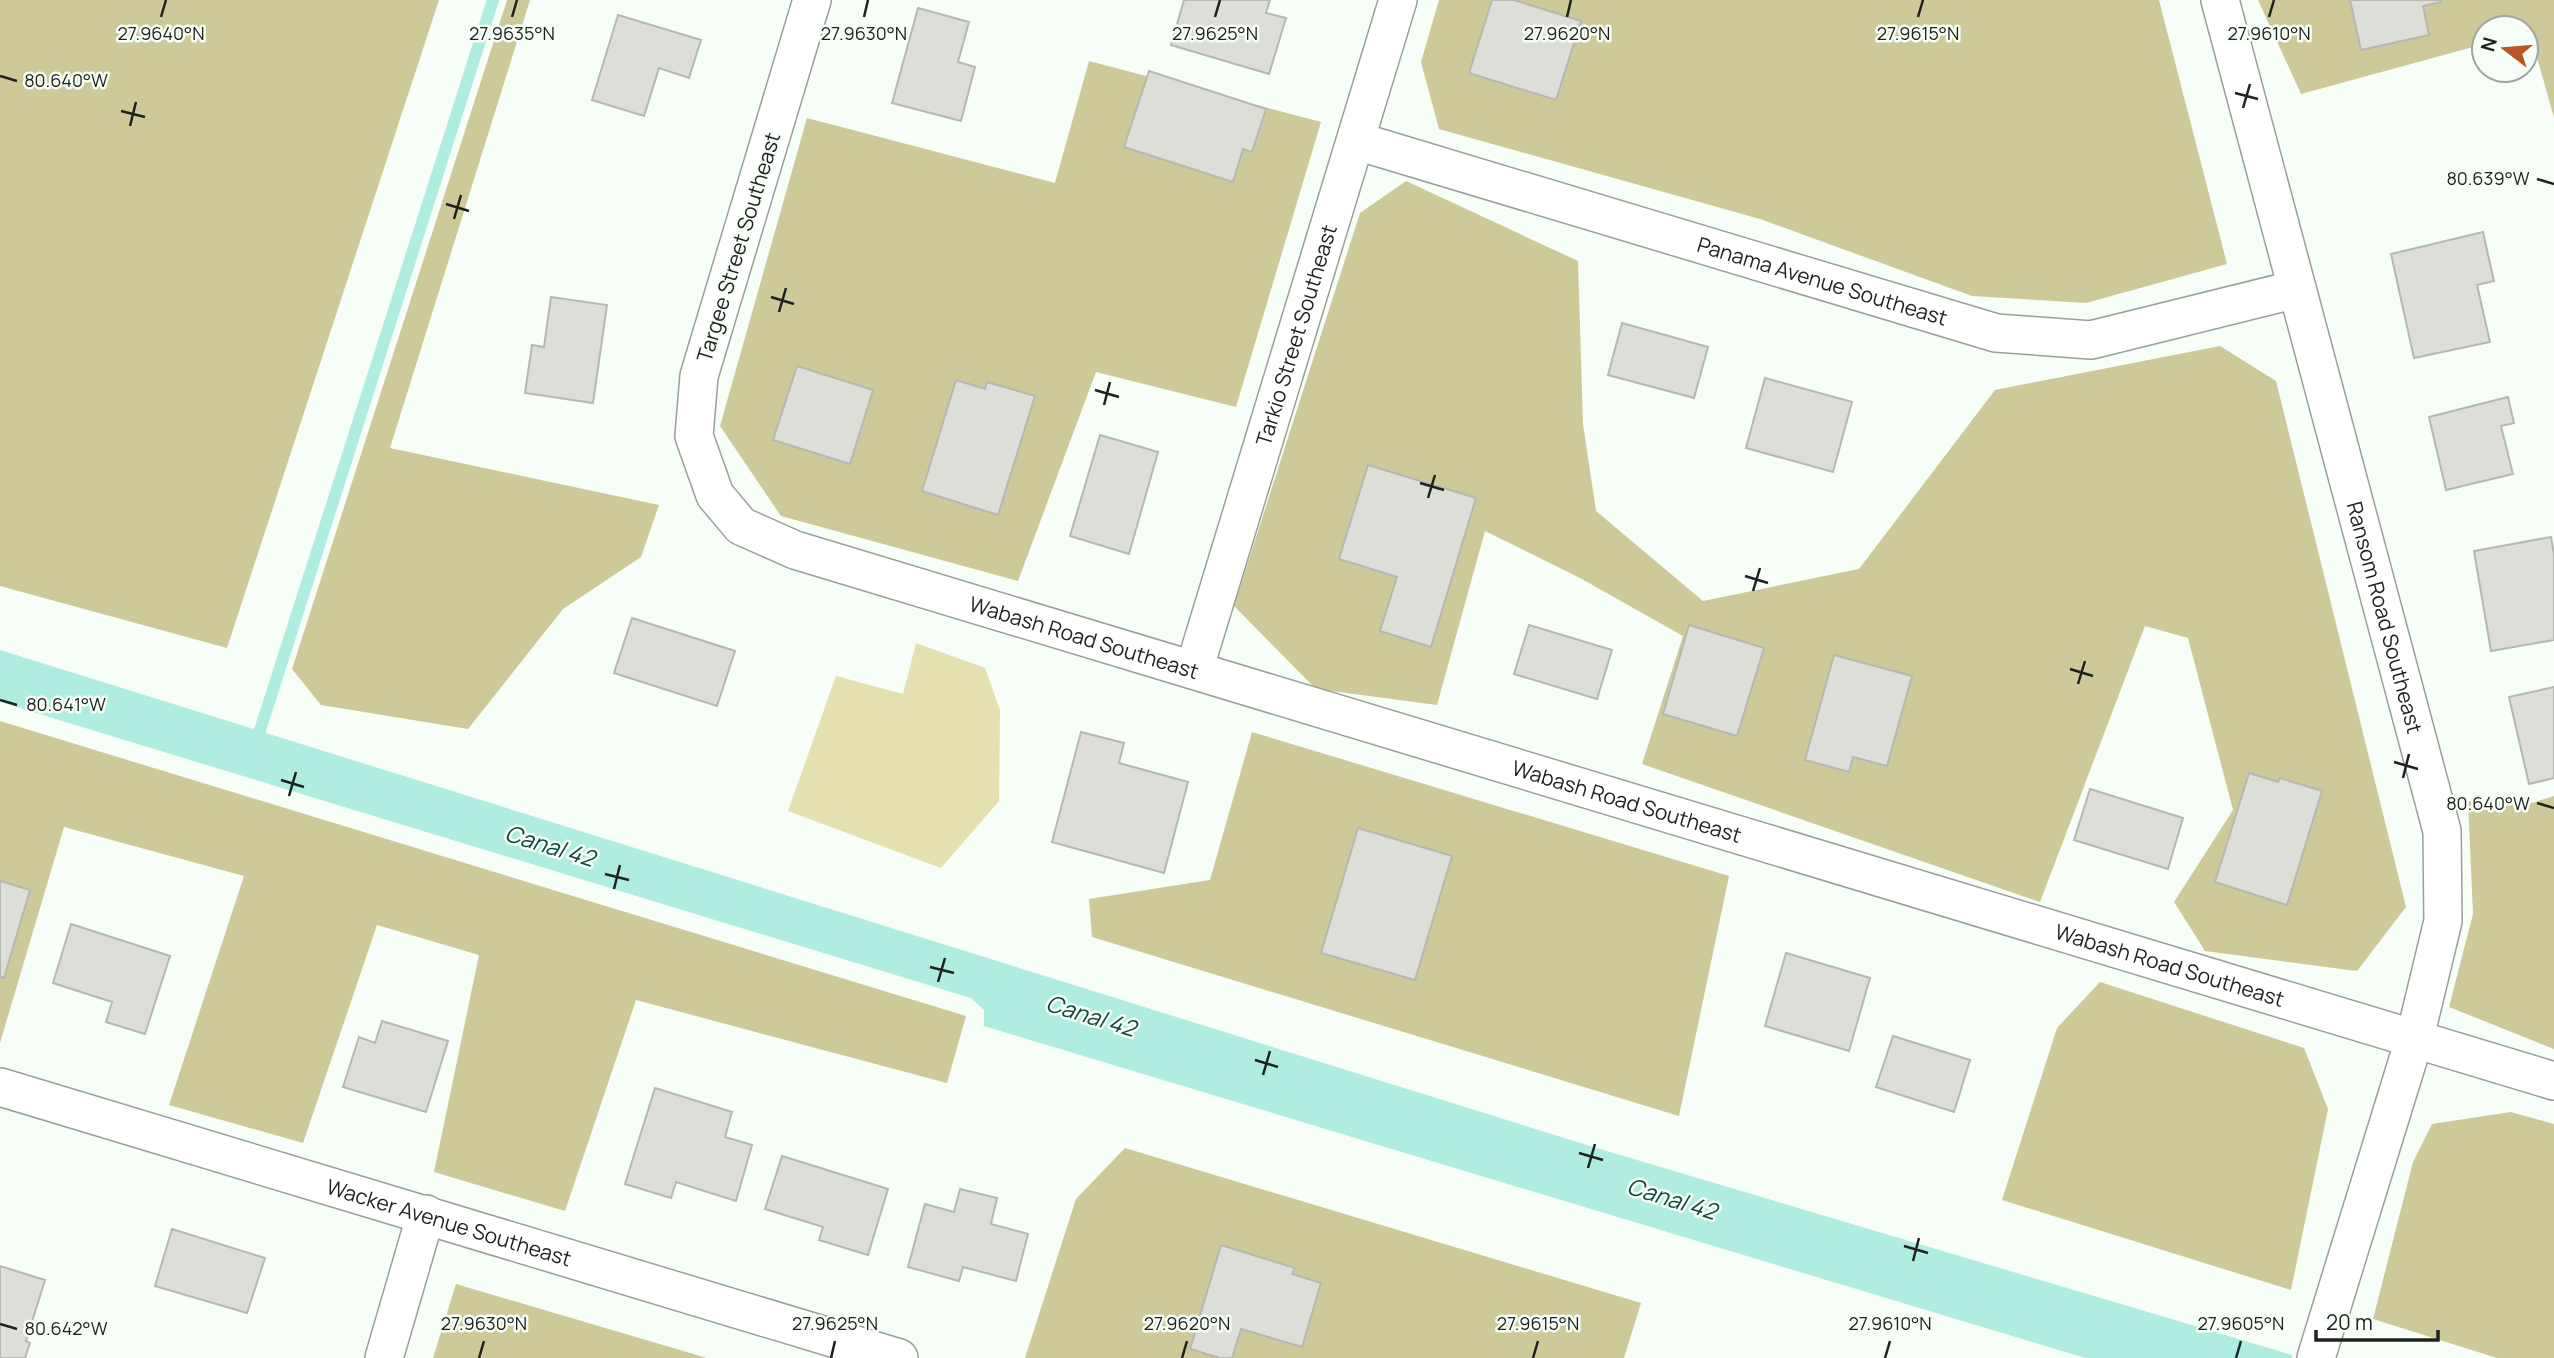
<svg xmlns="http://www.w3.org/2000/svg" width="2554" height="1358" viewBox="0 0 2554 1358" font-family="Manrope,sans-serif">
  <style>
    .green { fill: #e5e0b0 }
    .forest { fill: #cec998 }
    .water { fill: #aeede0 }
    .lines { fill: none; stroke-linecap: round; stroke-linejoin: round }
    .stream { stroke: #aeede0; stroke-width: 12 }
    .building { fill: #dcded7; stroke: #b6b9b2; stroke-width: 2 }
    .minor-casing { stroke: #999f99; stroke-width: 40 }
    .minor { stroke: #fff; stroke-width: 37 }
    .ticks { fill: none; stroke: #1f211f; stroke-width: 2.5 }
    .labels { text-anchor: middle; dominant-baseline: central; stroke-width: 5; stroke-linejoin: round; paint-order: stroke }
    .street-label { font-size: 21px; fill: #1f211f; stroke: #f7fdf7 }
    .water-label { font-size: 23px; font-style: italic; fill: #10473f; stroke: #f7fdf7 }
    .ticks-label { font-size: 18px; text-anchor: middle; fill: #1f211f; stroke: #f7fdf7; stroke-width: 5; stroke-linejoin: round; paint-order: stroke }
  </style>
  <rect width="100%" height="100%" fill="#f7fdf7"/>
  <path class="green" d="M916 643 985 668 1000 710 999 801 941 868 788 811 836 676 903 694Z"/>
  <path class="forest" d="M0 0H439L227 648 0 586Z
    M507 0H530L390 448 659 505 641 557 563 609 468 729 321 705 292 669Z
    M1439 0H2159L2227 264 2086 303 1972 296 1760 219 1439 129 1421 62Z
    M2258 0H2554V118L2530 32 2526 33V28H2484V44L2301 94Z
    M1089 61 1321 122 1236 407 1096 372 1018 581 781 516 720 426 807 118 1055 183Z
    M1406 181 1578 261 1583 424 1596 511 1703 601 1859 569 1995 390 2220 346 2276 381 2406 907 2357 971 2205 951 2174 902 2233 810 2188 638 2145 626 2040 902 1642 764 1683 636 1580 578 1485 531 1437 705 1316 689 1234 606 1360 213Z
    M0 721 966 1016 947 1083 636 1000 565 1211 434 1172 479 955 377 925 303 1143 169 1105 244 876 64 827 0 1043Z
    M1252 732 1729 876 1679 1116 1092 937 1089 899 1210 880Z
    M2554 796V1049L2449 1007 2473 914 2468 801 2532 803Z
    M2100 982 2304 1048 2328 1109 2291 1290 2002 1200 2057 1028Z
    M2511 1112 2554 1124V1358H2497L2373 1319 2413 1162 2432 1124Z
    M1125 1148 1641 1303 1624 1358H1025L1076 1199Z
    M456 1284 707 1358H433Z"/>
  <path class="water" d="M0 650 1590 1146 2292 1355V1358H2085L984 1026V1010L971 998 0 702Z"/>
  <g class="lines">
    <path class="stream" d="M255 746 493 0"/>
  </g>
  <path class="building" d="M1184 0H1270L1266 13 1286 18 1269 74 1171 45Z
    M1492 0H1514L1581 21 1556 100 1469 73Z
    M2350 0H2441V2L2423 6 2429 35 2361 50Z
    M918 8 969 22 958 62 975 67 961 121 892 103Z
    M618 15 701 40 689 78 659 68 644 116 592 100Z
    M1149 71 1266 109 1252 152 1243 149 1233 182 1124 147Z
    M2483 232 2494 281 2477 285 2490 342 2414 358 2391 254Z
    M551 297 607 305 593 403 525 393 532 345 544 347Z
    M1622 323 1708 347 1694 398 1608 375Z
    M797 366 873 390 850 464 773 440Z
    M1765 378 1852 402 1833 472 1746 448Z
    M956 380 985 389 987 382 1035 396 998 515 922 491Z
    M2508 397 2514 423 2501 426 2513 474 2446 490 2429 417Z
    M1100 435 1158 452 1129 554 1070 536Z
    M1368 465 1476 498 1431 647 1380 631 1397 577 1339 559Z
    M2551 537 2554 555V640L2491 651 2474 551Z
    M632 618 735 651 717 706 614 673Z
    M1529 625 1612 650 1597 699 1514 674Z
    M1689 625 1764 648 1737 736 1663 714Z
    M1834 655 1912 676 1887 766 1853 757 1849 772 1805 760Z
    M2554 687V778L2529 784 2509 697Z
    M1081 732 1124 743 1119 763 1188 782 1164 873 1052 842Z
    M2249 773 2278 782 2280 778 2322 791 2287 905 2215 882Z
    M2090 789 2183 818 2168 869 2074 840Z
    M1358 828 1452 856 1415 980 1321 953Z
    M0 881 30 890 4 978 0 977Z
    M71 924 170 956 145 1034 106 1022 112 1002 53 983Z
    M1786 953 1870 978 1849 1051 1765 1026Z
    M382 1021 448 1041 426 1112 343 1087 359 1037 375 1043Z
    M1893 1036 1970 1060 1954 1112 1876 1087Z
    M655 1088 732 1112 725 1137 752 1145 736 1201 676 1182 671 1198 625 1184Z
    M782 1156 888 1189 868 1255 819 1240 823 1227 765 1209Z
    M960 1189 997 1198 991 1224 1028 1234 1016 1281 963 1267 959 1281 908 1267 925 1204 954 1212Z
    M172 1229 265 1258 247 1313 155 1286Z
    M1221 1245 1295 1268 1292 1274 1321 1283 1302 1347 1241 1329 1232 1358H1220L1190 1349Z
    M0 1266 45 1280 26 1341 30 1343 25 1358H0Z"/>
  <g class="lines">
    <g class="minor-casing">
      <g id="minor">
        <path id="s1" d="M812 0 699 376 694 436 715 495 741 526 795 550 2554 1081"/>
        <path id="s2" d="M2220 0 2442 831 2443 921 2415 1037 2316 1358"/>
        <path id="s3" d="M1357 141 1996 333 2091 340 2297 289"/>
        <path id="s4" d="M1194 670 1398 0"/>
        <path id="s5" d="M0 1087 899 1358"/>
        <path d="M384 1358 426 1214"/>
      </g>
    </g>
    <use href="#minor" class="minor"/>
  </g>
  <path class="ticks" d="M161 17 166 0M512 17 517 0M864 17 868 0M1215 17 1220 0M1567 17 1571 0M1918 17 1923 0M2269 17 2274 0M0 76 17 81M2235 93 2258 99M2243 108 2250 84M121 111 145 117M130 126 136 102M2537 179 2554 184M446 204 469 211M454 219 461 195M771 297 794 304M779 312 786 288M1095 390 1119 397M1104 405 1110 382M1420 483 1444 490M1428 498 1435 475M1745 576 1768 583M1753 591 1760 568M2070 669 2093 676M2078 684 2085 661M0 700 17 705M2394 762 2418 769M2403 778 2409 754M281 780 304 787M289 796 296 772M2537 803 2554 808M605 874 629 880M614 889 620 865M930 967 954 973M938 982 945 958M1255 1060 1278 1067M1263 1075 1270 1051M1579 1153 1603 1160M1588 1168 1595 1144M1904 1246 1928 1253M1913 1261 1919 1238M0 1324 17 1329M479 1358 484 1341M831 1358 835 1341M1182 1358 1187 1341M1533 1358 1538 1341M1885 1358 1890 1341M2236 1358 2241 1341"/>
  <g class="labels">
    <g class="street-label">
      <text transform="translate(738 247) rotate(-73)">Targee Street Southeast</text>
      <text stroke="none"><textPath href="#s3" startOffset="486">Panama Avenue Southeast</textPath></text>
      <text stroke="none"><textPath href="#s4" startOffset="350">Tarkio Street Southeast</textPath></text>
      <text stroke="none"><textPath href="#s2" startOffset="639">Ransom Road Southeast</textPath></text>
      <text stroke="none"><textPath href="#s1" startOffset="917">Wabash Road Southeast</textPath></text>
      <text stroke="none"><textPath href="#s1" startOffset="1484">Wabash Road Southeast</textPath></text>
      <text stroke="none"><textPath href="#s1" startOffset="2051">Wabash Road Southeast</textPath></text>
      <text stroke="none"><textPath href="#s5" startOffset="469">Wacker Avenue Southeast</textPath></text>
    </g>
    <g class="water-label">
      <text transform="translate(550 845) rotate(17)">Canal 42</text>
      <text transform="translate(1091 1015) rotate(17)">Canal 42</text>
      <text transform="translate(1672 1198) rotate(17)">Canal 42</text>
    </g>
  </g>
  <g class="ticks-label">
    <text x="161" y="40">27.9640°N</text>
    <text x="512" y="40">27.9635°N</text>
    <text x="864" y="40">27.9630°N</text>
    <text x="1215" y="40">27.9625°N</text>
    <text x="1567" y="40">27.9620°N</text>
    <text x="1918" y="40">27.9615°N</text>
    <text x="2269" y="40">27.9610°N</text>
    <text x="66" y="87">80.640°W</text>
    <text x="2488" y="185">80.639°W</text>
    <text x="66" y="711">80.641°W</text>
    <text x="2488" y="810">80.640°W</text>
    <text x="484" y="1330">27.9630°N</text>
    <text x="835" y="1330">27.9625°N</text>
    <text x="1187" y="1330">27.9620°N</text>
    <text x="1538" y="1330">27.9615°N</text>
    <text x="1890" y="1330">27.9610°N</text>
    <text x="2241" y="1330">27.9605°N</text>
    <text x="66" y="1335">80.642°W</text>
  </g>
  <g transform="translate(2505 49) rotate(286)"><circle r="33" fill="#f7fdf7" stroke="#a1a5a1" stroke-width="2"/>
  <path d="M0-5L12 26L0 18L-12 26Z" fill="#ba5524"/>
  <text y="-10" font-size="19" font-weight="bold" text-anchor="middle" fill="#1f211f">N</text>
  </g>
  <path d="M2316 1330v10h122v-10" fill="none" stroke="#1f211f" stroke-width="3.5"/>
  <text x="2326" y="1330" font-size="21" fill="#1f211f" stroke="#f7fdf7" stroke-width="5" paint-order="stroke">20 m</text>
</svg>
